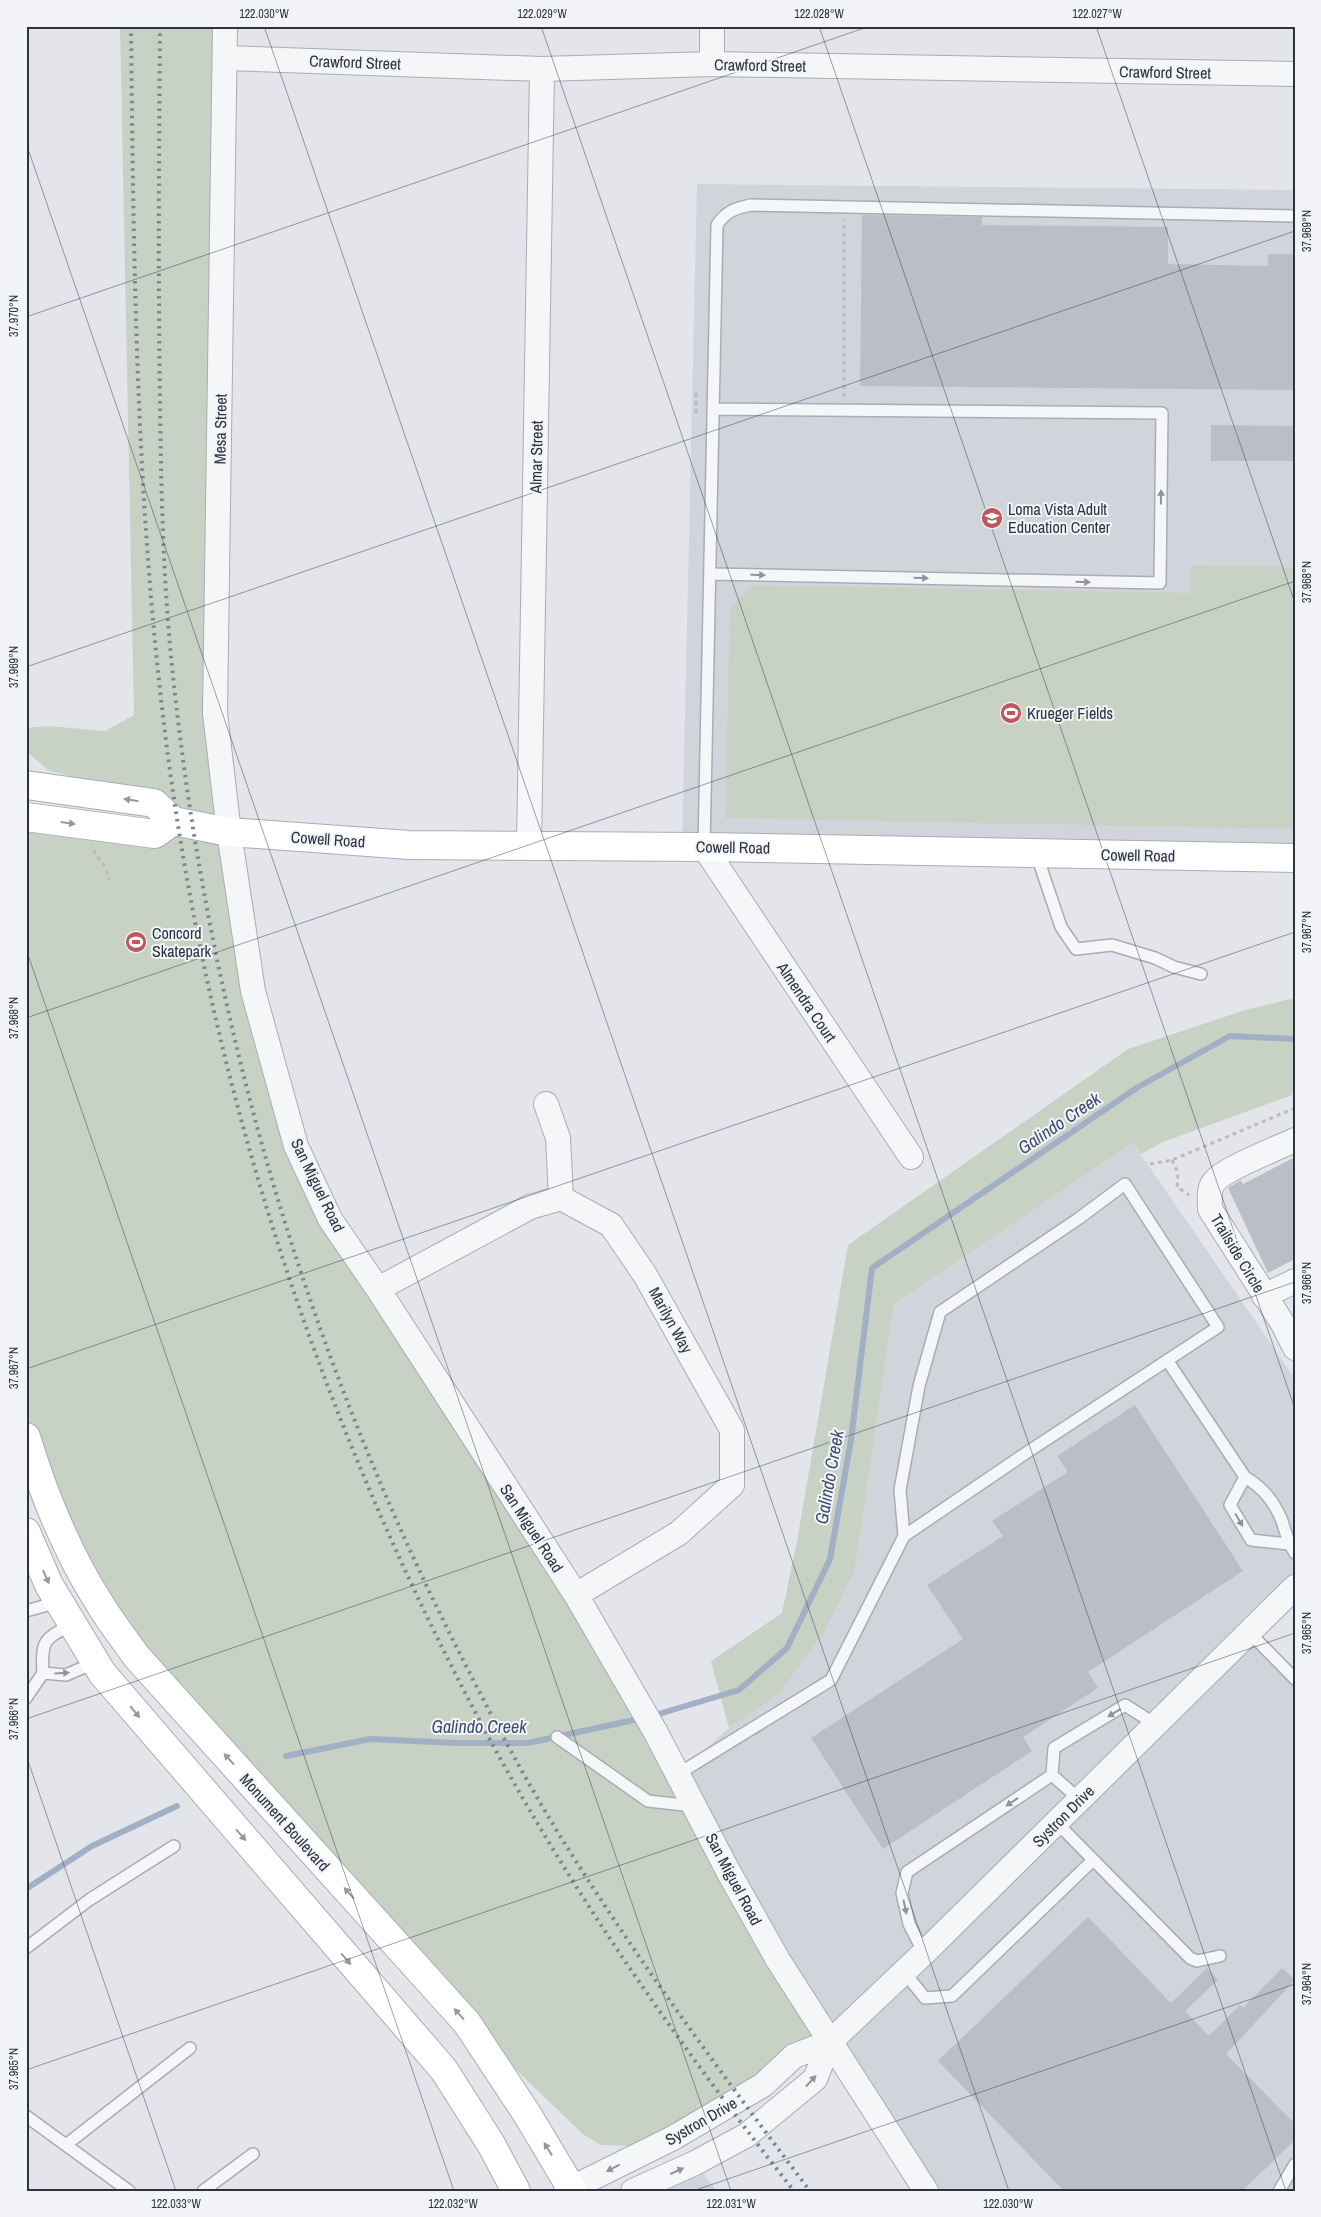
<svg xmlns="http://www.w3.org/2000/svg" width="1321" height="2217" viewBox="0 0 1321 2217" font-family="'Archivo Narrow',sans-serif">
  <style>
    .built { fill: #d1d4db }
    .green { fill: #c7d2c5 }
    .lines { fill: none; stroke-linecap: round; stroke-linejoin: round }
    .stream { stroke: #a2b0c5; stroke-width: 6 }
    .building { fill: #bbbec6 }
    .lane-casing { stroke: #a9acb4; stroke-width: 14 }
    .street-casing { stroke: #a9acb4; stroke-width: 26 }
    .secondary-casing { stroke: #a9acb4; stroke-width: 30 }
    .path { stroke: #b9bbc1; stroke-width: 3; stroke-dasharray: 4 4; stroke-linecap: butt }
    .lane { stroke: #f5f6f8; stroke-width: 11 }
    .street { stroke: #f5f6f8; stroke-width: 24 }
    .secondary { stroke: #fff; stroke-width: 28 }
    .rail { stroke: #7e8491; stroke-width: 4; stroke-dasharray: 2.5 5; stroke-linecap: butt }
    .oneway { fill: #91949c }
    .oneway2 { fill: #9698a0 }
    .ticks { fill: none; stroke: #2d3240; stroke-width: 1; stroke-opacity: 0.45 }
    .labels { text-anchor: middle; dominant-baseline: central; stroke-width: 4; stroke-linejoin: round; paint-order: stroke }
    .street-label { font-size: 16px; fill: #2d3240; stroke: #f3f4f7 }
    .poi-label { font-size: 16px; fill: #2d3240; stroke: #f3f4f7; text-anchor: start }
    .water-label { font-size: 18px; font-style: italic; fill: #3b4d6f; stroke: #f3f4f7 }
    .neatline { fill: none; stroke: #2d3240; stroke-width: 2 }
    .ticks-label { font-size: 12px; text-anchor: middle; fill: #2d3240 }
  </style>
  <rect width="100%" height="100%" fill="#e3e5ea"/>
  <path class="built" d="M697 184 1295 190V858L682 847Z
    M1133 1143 1295 1379V1586L1249 1632 1295 1679V2191H926L678 1774 729 1728 778 1695 855 1569 894 1304Z
    M695 2163 717 2191H648Z"/>
  <path class="green" d="M120 26H225L215 713 229 832 296 1146 576 1595 830 2042 635 2146 601 2145 584 2135 467 2023 136 1656 26 1437V817L173 821 89 782 48 770 26 751V728L48 726 105 731 134 715Z
    M1191 565 1295 567V829L725 818 730 608 752 585 1190 593Z
    M1295 998V1094L1163 1142 1141 1154 1133 1143 894 1304 855 1569 826 1629 778 1695 729 1728 711 1661 782 1613 797 1541 848 1245 1128 1049 1245 1010Z"/>
  <g class="lines">
    <path class="stream" d="M652 1716 739 1690 787 1648 830 1559 851 1440 872 1268 1138 1087 1230 1036 1295 1039
      M286 1756 370 1739 457 1743H528L643 1718
      M26 1889 92 1846 177 1806"/>
  </g>
  <path class="building" d="M862 215 982 217V225L1168 227V264L1268 266V254H1295V390L860 386Z
    M1211 425 1295 426V461H1211Z
    M1295 1157V1259L1268 1273 1228 1188 1241 1180 1243 1184Z
    M1135 1405 1243 1571 1088 1672 1098 1688 1023 1737 1032 1751 883 1849 811 1738 963 1639 927 1585 1003 1536 992 1521 1068 1472 1057 1456Z
    M1088 1917 1171 2003 1207 1968 1218 1980 1185 2011 1209 2036 1240 2005 1243 2008 1282 1968 1295 1980 1226 2054 1295 2124V2140L1242 2191H1064L938 2061Z"/>
  <g class="lines">
    <g class="lane-casing">
      <path id="lane" d="M710 574 1160 583 1162 413 713 409
        M704 847 717 225C726 211 736 208 751 205L1295 216
        M1036 853 1061 927 1076 949 1112 945 1155 958 1174 967 1201 974
        M1167 1360 1245 1477C1263 1488 1274 1501 1282 1521 1286 1533 1288 1543 1295 1553
        M1245 1477 1230 1505 1251 1540 1288 1544
        M26 1611 58 1602
        M73 1624C44 1639 41 1640 43 1673L66 1675 96 1662
        M1249 1632 1295 1679
        M26 1698 43 1673
        M557 1737 648 1801 693 1806
        M678 1774 831 1680 904 1536 900 1490 919 1386 940 1312 1078 1219 1125 1184 1218 1327 1029 1451 904 1536
        M1080 1800 1052 1775 1054 1748 1125 1705 1155 1724
        M1057 1823 1190 1958 1197 1961 1220 1956
        M26 1948 89 1900 174 1846
        M924 1953 909 1924 902 1893 907 1872 1052 1775
        M904 1972 925 1998 952 1996 1093 1860
        M26 2116 129 2191
        M67 2144 190 2048
        M203 2191 253 2154
        M1279 2191 1295 2164"/>
    </g>
    <g class="street-casing">
      <path id="street" d="M225 26 215 713 229 832 253 991 296 1146 330 1219 378 1289 576 1595 655 1731 728 1871 778 1960 926 2191
        M712 26V64
        M225 58 542 69 712 64 1295 74
        M529 845 542 69
        M704 847 911 1157
        M546 1104 558 1138 561 1198
        M1295 1140C1276 1149 1225 1168 1214 1182 1208 1189 1210 1201 1210 1209L1283 1324 1295 1348
        M378 1289 530 1207 561 1198 611 1225 645 1275 732 1430V1485L679 1533 576 1595
        M1264 1296 1295 1281
        M566 2191 673 2138 763 2085 794 2056 830 2042 924 1953 1295 1587
        M633 2191 695 2163 747 2135 815 2079 830 2042"/>
    </g>
    <g class="secondary-casing">
      <path id="secondary" d="M26 785 154 803 173 821 229 832 409 845 704 847 1295 858
        M26 817 155 834 173 821
        M26 1437C44 1496 69 1557 103 1609 113 1625 125 1640 136 1656L467 2023 527 2114 573 2191
        M26 1532 49 1585 102 1673 444 2070 491 2144 516 2191"/>
    </g>
    <path class="path" d="M842 395H844V220
      M696 413V394H698
      M94 850 95 854 105 866 109 880
      M1172 1160 1178 1173 1177 1187 1189 1195
      M1150 1164 1172 1160 1295 1108"/>
    <use href="#lane" class="lane"/>
    <use href="#street" class="street"/>
    <use href="#secondary" class="secondary"/>
    <path class="rail" d="M131 26C134 307 137 596 186 873 241 1184 348 1482 500 1758 584 1910 686 2054 794 2191
      M160 26C159 150 158 275 160 399 161 488 163 578 172 666 206 1003 299 1331 450 1634 485 1704 521 1773 562 1839 638 1961 723 2076 810 2191"/>
  </g>
  <defs><path id="oneway-solid" d="M-6-.8H1V-3.2L6.5 0L1 3.2V.8H-6Z" transform="scale(1.25)"/></defs>
  <g class="oneway">
    <use href="#oneway-solid" transform="translate(1161 497) rotate(-89)"/>
    <use href="#oneway-solid" transform="translate(758 575) rotate(1)"/>
    <use href="#oneway-solid" transform="translate(921 578) rotate(1)"/>
    <use href="#oneway-solid" transform="translate(1083 582) rotate(1)"/>
    <use href="#oneway-solid" transform="translate(1239 1520) rotate(59)"/>
    <use href="#oneway-solid" transform="translate(62 1673) rotate(-3)"/>
    <use href="#oneway-solid" transform="translate(1114 1713) rotate(149)"/>
    <use href="#oneway-solid" transform="translate(1012 1802) rotate(146)"/>
    <use href="#oneway-solid" transform="translate(905 1907) rotate(78)"/>
    <use href="#oneway-solid" transform="translate(811 2081) rotate(-47)"/>
    <use href="#oneway-solid" transform="translate(613 2168) rotate(153)"/>
    <use href="#oneway-solid" transform="translate(677 2171) rotate(-24)"/>
  </g>
  <g class="oneway2">
    <use href="#oneway-solid" transform="translate(131 800) rotate(-171)"/>
    <use href="#oneway-solid" transform="translate(68 823) rotate(8)"/>
    <use href="#oneway-solid" transform="translate(46 1577) rotate(66)"/>
    <use href="#oneway-solid" transform="translate(135 1712) rotate(50)"/>
    <use href="#oneway-solid" transform="translate(229 1759) rotate(-132)"/>
    <use href="#oneway-solid" transform="translate(241 1835) rotate(49)"/>
    <use href="#oneway-solid" transform="translate(349 1893) rotate(-132)"/>
    <use href="#oneway-solid" transform="translate(346 1959) rotate(49)"/>
    <use href="#oneway-solid" transform="translate(459 2014) rotate(-132)"/>
    <use href="#oneway-solid" transform="translate(548 2149) rotate(-122)"/>
  </g>
  <path class="ticks" d="M264 26 1009 2191M541 26 1286 2191M819 26 1295 1409M1096 26 1295 603M26 143 731 2191M26 317 870 26M26 667 1295 231M26 949 454 2191M26 1018 1295 581M26 1369 1295 932M26 1719 1295 1282M26 1755 176 2191M26 2070 1295 1633M693 2191 1295 1984"/>
  <defs>
    <g id="school-disc" transform="scale(1.125)"><circle r="9.5" fill="#c0575c" stroke="#f3f4f7"/><path d="M0-5L7-2L0 1L-7-2ZM-4 1L0 2.5L4 1V4Q0 6-4 4Z" fill="#fff"/></g>
    <g id="stadium-disc" transform="scale(1.125)"><circle r="9.5" fill="#c0575c" stroke="#f3f4f7"/><path d="M0-5a6.5 5 0 1 0 0 10a6.5 5 0 1 0 0-10ZM-3.5-1.8h7v3.6h-7Z" fill="#fff"/></g>
  </defs>
  <g fill-rule="evenodd">
    <use href="#school-disc" x="992" y="518"/>
    <use href="#stadium-disc" x="1011" y="713"/>
    <use href="#stadium-disc" x="136" y="942"/>
  </g>
  <g class="labels">
    <g class="street-label">
      <text transform="translate(355 62) rotate(2)">Crawford Street</text>
      <text transform="translate(760 65) rotate(1)">Crawford Street</text>
      <text transform="translate(1165 72) rotate(1)">Crawford Street</text>
      <text transform="translate(220 429) rotate(-89)">Mesa Street</text>
      <text transform="translate(536 457) rotate(-89)">Almar Street</text>
      <text transform="translate(328 839) rotate(4)">Cowell Road</text>
      <text transform="translate(733 847) rotate(1)">Cowell Road</text>
      <text transform="translate(1138 855) rotate(1)">Cowell Road</text>
      <text transform="translate(807 1002) rotate(56)">Almendra Court</text>
      <text transform="translate(318 1185) rotate(64)">San Miguel Road</text>
      <text transform="translate(1238 1253) rotate(59)">Trailside Circle</text>
      <text transform="translate(671 1320) rotate(61)">Marilyn Way</text>
      <text transform="translate(532 1528) rotate(57)">San Miguel Road</text>
      <text transform="translate(1063 1816) rotate(-45)">Systron Drive</text>
      <text transform="translate(285 1822) rotate(48)">Monument Boulevard</text>
      <text transform="translate(734 1879) rotate(62)">San Miguel Road</text>
      <text transform="translate(701 2121) rotate(-30)">Systron Drive</text>
    </g>
    <g class="poi-label">
      <text x="1008" y="509">Loma Vista Adult<tspan x="1008" dy="18">Education Center</tspan></text>
      <text x="1027" y="713">Krueger Fields</text>
      <text x="152" y="933">Concord<tspan x="152" dy="18">Skatepark</tspan></text>
    </g>
    <g class="water-label">
      <text transform="translate(1059 1123) rotate(-34)">Galindo Creek</text>
      <text transform="translate(829 1477) rotate(-80)">Galindo Creek</text>
      <text x="479" y="1726">Galindo Creek</text>
    </g>
  </g>
  <rect width="1321" height="2217" fill="none" stroke="#f3f4f7" stroke-width="55"/>
  <rect x="28" y="28" width="1266" height="2162" class="neatline"/>
  <g class="ticks-label">
    <text x="264" y="18">122.030°W</text>
    <text x="542" y="18">122.029°W</text>
    <text x="819" y="18">122.028°W</text>
    <text x="1097" y="18">122.027°W</text>
    <text transform="translate(1307 231) rotate(-90)" y="4">37.969°N</text>
    <text transform="translate(14 316) rotate(-90)" y="4">37.970°N</text>
    <text transform="translate(1307 582) rotate(-90)" y="4">37.968°N</text>
    <text transform="translate(14 667) rotate(-90)" y="4">37.969°N</text>
    <text transform="translate(1307 932) rotate(-90)" y="4">37.967°N</text>
    <text transform="translate(14 1018) rotate(-90)" y="4">37.968°N</text>
    <text transform="translate(1307 1283) rotate(-90)" y="4">37.966°N</text>
    <text transform="translate(14 1368) rotate(-90)" y="4">37.967°N</text>
    <text transform="translate(1307 1633) rotate(-90)" y="4">37.965°N</text>
    <text transform="translate(14 1719) rotate(-90)" y="4">37.966°N</text>
    <text transform="translate(1307 1984) rotate(-90)" y="4">37.964°N</text>
    <text transform="translate(14 2069) rotate(-90)" y="4">37.965°N</text>
    <text x="176" y="2208">122.033°W</text>
    <text x="453" y="2208">122.032°W</text>
    <text x="731" y="2208">122.031°W</text>
    <text x="1008" y="2208">122.030°W</text>
  </g>
</svg>
